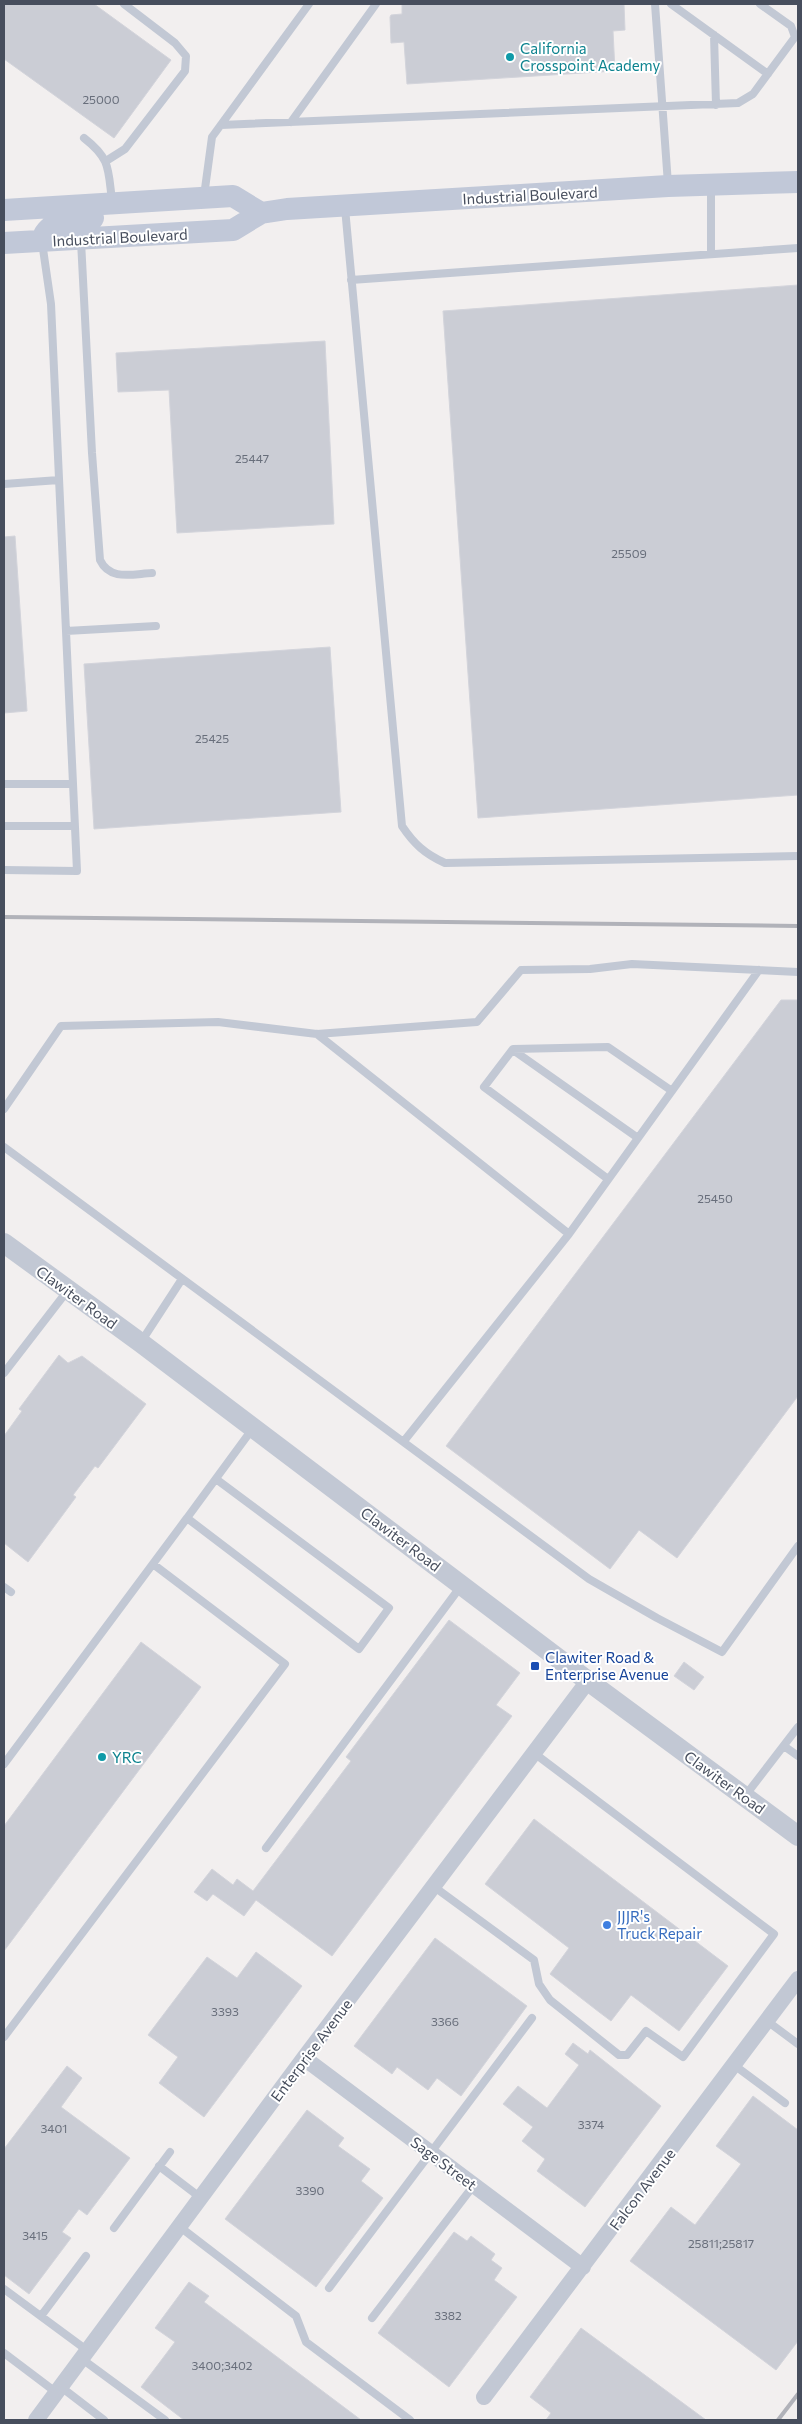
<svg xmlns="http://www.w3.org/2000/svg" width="802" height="2424" viewBox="0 0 802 2424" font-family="Commissioner,sans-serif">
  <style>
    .building { fill: #cbcdd5; stroke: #d3d4db }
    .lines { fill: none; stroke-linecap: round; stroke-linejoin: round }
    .service { stroke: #c2c8d4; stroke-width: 8 }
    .minor { stroke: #c2c8d4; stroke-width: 16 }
    .tertiary { stroke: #c2c8d4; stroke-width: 20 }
    .secondary { stroke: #c1c8d8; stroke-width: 22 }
    .rail { stroke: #b1b2b9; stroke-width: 4 }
    .culture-dot { fill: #0f9aa8; stroke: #fff; stroke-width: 2 }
    .transit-dot { fill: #1a4fb4; stroke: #fff; stroke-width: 2 }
    .shop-dot { fill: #3f7fe0; stroke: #fff; stroke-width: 2 }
    .labels { text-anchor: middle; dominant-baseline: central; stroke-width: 4; stroke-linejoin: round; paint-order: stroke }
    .number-label { font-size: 12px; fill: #686e7b }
    .culture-label { font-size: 15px; fill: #0d838f; stroke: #fff; text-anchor: start }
    .street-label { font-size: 15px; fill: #474e5d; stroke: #fff }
    .transit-label { font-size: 15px; fill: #164399; stroke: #fff; text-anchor: start }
    .shop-label { font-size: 15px; fill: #366cbe; stroke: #fff; text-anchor: start }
  </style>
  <rect width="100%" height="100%" fill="#f2efef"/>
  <path class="building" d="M4 4H94L171 60 114 138 4 59Z
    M402 4H624L625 30 613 31 615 71 407 84 404 42 391 43 390 17 391 15 402 14Z
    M798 285V795L478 818 443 311Z
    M325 341 334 524 177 533 169 390 118 392 116 353Z
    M15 536 27 711 4 713V537Z
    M330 647 341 812 94 829 84 664Z
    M781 1000H798V1396L677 1558 639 1530 610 1569 446 1446Z
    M59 1355 68 1363 82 1356 146 1404 98 1468 95 1466 73 1495 76 1497 28 1562 4 1543V1436L22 1411 19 1409Z
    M449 1620 520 1673 496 1705 512 1716 332 1956 256 1900 244 1916 213 1894 207 1901 194 1892 212 1869 233 1885 237 1879 253 1891 351 1761 346 1757Z
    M141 1642 201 1687 4 1951V1826Z
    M684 1662 704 1677 694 1690 674 1676Z
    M534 1819 728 1966 679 2031 631 1995 611 2021 599 2012 550 1974 569 1948 485 1884Z
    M435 1938 527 2006 461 2096 437 2078 428 2090 397 2067 392 2074 354 2046Z
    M256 1952 302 1986 204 2117 159 2083 178 2057 148 2035 207 1957 237 1978Z
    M573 2043 588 2054 590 2050 661 2106 585 2207 537 2171 545 2159 522 2141 533 2127 503 2104 518 2086 547 2108 579 2065 565 2054Z
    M67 2066 82 2078 61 2107 130 2158 87 2215 79 2209 62 2232 71 2238 29 2294 4 2275V2149Z
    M753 2096 798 2130V2341L776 2370 630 2261 671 2207 695 2225 741 2164 716 2146Z
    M307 2110 344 2138 338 2146 370 2169 361 2181 383 2198 316 2287 225 2219Z
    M454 2232 467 2241 471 2236 495 2254 491 2260 502 2268 494 2280 517 2297 449 2387 378 2333Z
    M189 2282 209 2296 204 2302 361 2420H184L141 2387 175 2342 155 2328Z
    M581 2328 706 2420H546L551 2413 530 2397Z"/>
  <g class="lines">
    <path class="service" d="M655 4 668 184
      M671 4 768 74
      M714 35 716 105
      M291 122 376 4
      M221 125 738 103 753 94 795 37 791 26 760 4
      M84 138C111 159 108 169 112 201
      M106 161 125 149 185 71 186 56 175 43 124 4
      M204 196 212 137 309 4
      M345 208 402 826C414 844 425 854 445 863L798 856
      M81 241 92 453 100 560C110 581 132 574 152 573
      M711 254V187
      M351 280 798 248
      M4 484 59 480
      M66 631 156 626
      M4 784H73
      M4 826H75
      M4 870 77 871 51 304 42 242
      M317 1034 569 1234
      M513 1050 638 1138
      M4 1109 61 1026 218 1022 317 1034 477 1022 521 970 590 969 632 964 798 972
      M4 1147 589 1579 657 1618 722 1652 798 1546
      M608 1179 484 1087 513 1049 608 1047 672 1091
      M141 1342 182 1279
      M4 1373 68 1290
      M404 1441 569 1234 759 970
      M216 1479 389 1608 359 1649 187 1518 253 1428
      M4 1587 11 1592
      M784 1746 798 1756
      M4 1764 187 1518
      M745 1796 798 1727
      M266 1848 461 1586
      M433 1886 534 1960 539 1984 550 2000 619 2055H627L646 2031 683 2057 774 1934 534 1753
      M767 2021 798 2044
      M4 2037 285 1664 153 1564
      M734 2065 785 2103
      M159 2166 201 2198
      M180 2227 296 2316 306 2342 410 2420
      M114 2228 170 2152
      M329 2288 532 2018
      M4 2289 88 2351
      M41 2316 86 2256
      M372 2318 474 2185
      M4 2353 57 2393
      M82 2359 165 2420
      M61 2387 104 2420"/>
    <path class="minor" d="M304 2058 583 2267
      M484 2397 798 1979
      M36 2420 304 2058 588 1681"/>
    <path class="tertiary" d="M4 1243 141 1343 588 1681 798 1836"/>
    <path class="secondary" d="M4 210 233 196 261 213
      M42 241C47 218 75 221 93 218
      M4 243 233 230 261 213 287 209 668 186 798 182"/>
    <path class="rail" d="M4 917 798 926
      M778 2420 798 2394"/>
  </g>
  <g class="culture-dot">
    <circle cx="510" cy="57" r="5"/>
    <circle cx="102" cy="1757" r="5"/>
  </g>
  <rect class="transit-dot" x="530" y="1661" width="10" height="10" rx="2.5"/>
  <circle class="shop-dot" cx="607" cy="1925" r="5"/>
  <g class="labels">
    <g class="number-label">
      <text x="101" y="99">25000</text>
      <text x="252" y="458">25447</text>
      <text x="629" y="553">25509</text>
      <text x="212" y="738">25425</text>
      <text x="715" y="1198">25450</text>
      <text x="225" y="2011">3393</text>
      <text x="445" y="2021">3366</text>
      <text x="591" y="2124">3374</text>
      <text x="54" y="2128">3401</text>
      <text x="310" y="2190">3390</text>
      <text x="35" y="2235">3415</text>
      <text x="721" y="2243">25811;25817</text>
      <text x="448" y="2315">3382</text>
      <text x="222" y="2365">3400;3402</text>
    </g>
    <g class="culture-label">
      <text x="520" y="48">California<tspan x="520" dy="17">Crosspoint Academy</tspan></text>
      <text x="112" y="1757">YRC</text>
    </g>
    <g class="street-label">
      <text transform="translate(530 195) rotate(-3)">Industrial Boulevard</text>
      <text transform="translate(120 237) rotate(-3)">Industrial Boulevard</text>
      <text transform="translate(77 1297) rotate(36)">Clawiter Road</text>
      <text transform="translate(401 1539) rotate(37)">Clawiter Road</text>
      <text transform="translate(725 1782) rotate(36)">Clawiter Road</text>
      <text transform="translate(311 2050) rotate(-53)">Enterprise Avenue</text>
      <text transform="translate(444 2163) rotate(37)">Sage Street</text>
      <text transform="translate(642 2189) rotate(-53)">Falcon Avenue</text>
    </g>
    <g class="transit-label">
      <text x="545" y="1657">Clawiter Road &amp;<tspan x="545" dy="17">Enterprise Avenue</tspan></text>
    </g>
    <g class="shop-label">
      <text x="617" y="1916">JJJR's<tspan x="617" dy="17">Truck Repair</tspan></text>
    </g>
  </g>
  <rect width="802" height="2424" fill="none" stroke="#474e5d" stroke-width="10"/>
</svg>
